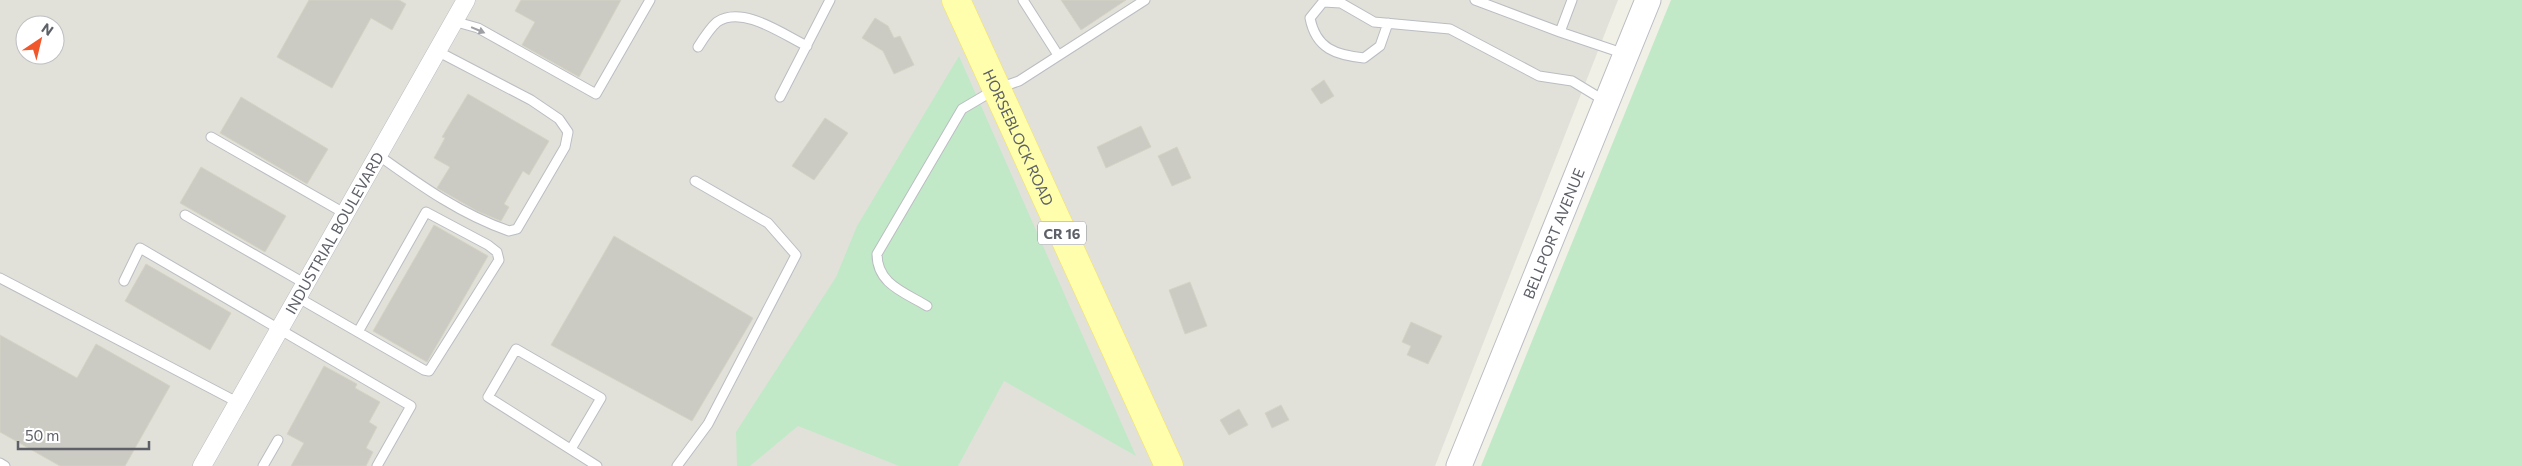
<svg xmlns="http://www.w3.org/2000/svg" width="2522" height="466" viewBox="0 0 2522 466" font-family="Commissioner,sans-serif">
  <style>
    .industrial { fill: #e1e1da; fill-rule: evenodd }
    .green { fill: #c2e9c7 }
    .building { fill: #cbcac3; stroke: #d5d3c4 }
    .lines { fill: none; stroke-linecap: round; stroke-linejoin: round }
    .lane-casing { stroke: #babdc2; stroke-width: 11 }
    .street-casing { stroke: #babdc2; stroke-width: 19 }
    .secondary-casing { stroke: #bbbdc4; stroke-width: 27 }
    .primary-casing { stroke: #f7e258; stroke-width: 29 }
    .lane { stroke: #fff; stroke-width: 9 }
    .street { stroke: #fff; stroke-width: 18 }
    .secondary { stroke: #fff; stroke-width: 25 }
    .primary { stroke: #fffeac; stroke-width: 28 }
    .oneway { fill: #9ea0a4 }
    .labels { text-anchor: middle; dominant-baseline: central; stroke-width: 4; stroke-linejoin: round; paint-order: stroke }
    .shield { fill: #fff; stroke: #8e9095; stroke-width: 1 }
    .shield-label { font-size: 14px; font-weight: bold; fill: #5d6067 }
    .street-label { font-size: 15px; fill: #5d6067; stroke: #fff }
  </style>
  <rect width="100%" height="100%" fill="#f0f0e6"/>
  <path class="industrial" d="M0 0H1618L1435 466H0ZM25 25H55V55H25Z"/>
  <path class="green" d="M1671 0H2522V466H1481Z
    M959 56 1136 456 1004 381 958 466H899L798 426 750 466H737L736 432 836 277 857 226Z"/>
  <path class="building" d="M309 0H399L406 4 392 30 371 18 332 88 277 57Z
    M521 0H621L579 77 522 45 535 22 515 11Z
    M1061 0H1126L1081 30Z
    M875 18 888 26 894 38 900 36 914 65 894 74 883 51 862 38Z
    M1324 80 1334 96 1321 104 1311 89Z
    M468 94 549 141 529 175 523 171 504 204 509 207 501 221 477 211 437 188 450 167 434 158 445 138 442 137Z
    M241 97 328 149 307 184 220 133Z
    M825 118 848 133 814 180 792 166Z
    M1141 126 1151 147 1106 168 1097 147Z
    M1177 147 1191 178 1172 186 1158 156Z
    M201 167 286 216 265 252 180 203Z
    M434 225 488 256 427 362 373 331Z
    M614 236 753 318 692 421 551 345Z
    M146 264 231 313 210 350 125 301Z
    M1190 282 1207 326 1185 334 1169 290Z
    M1411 322 1442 336 1428 364 1407 355 1411 346 1402 342Z
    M0 335 77 378 96 344 170 386 125 466H60L0 432Z
    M324 366 357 384 355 388 380 402 369 422 377 427 366 448 373 452 366 466H291L304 443 287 434Z
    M1281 405 1289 420 1272 428 1265 413Z
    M1239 409 1248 425 1229 435 1220 420Z"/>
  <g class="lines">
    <g class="lane-casing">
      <path id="lane" d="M1023 0 1058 55
        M1475 0 1560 32
        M1572 0 1560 32 1625 54
        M453 21 478 28 596 94 650 0
        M1388 23 1380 46 1364 58C1336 55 1316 49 1310 18L1323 2 1341 3 1374 22 1450 29 1539 76 1572 81 1605 101
        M698 47C703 39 710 28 717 22 743 5 782 34 807 46
        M780 97 830 0
        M211 137 344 213
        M378 155C420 185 460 214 509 231L517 229 565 147 568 132 559 119 531 100 437 51
        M185 215 304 283
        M0 278 239 403
        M124 281 140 248 411 406 377 466
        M297 297 424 370 429 371 499 260 497 252 488 245 426 212 358 332
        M927 306C904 292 877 284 877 254L962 109 996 89 1019 81 1145 0
        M571 449 601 398 516 349 488 397 597 466
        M0 463 5 466
        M263 466 278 440
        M677 466 708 424 796 255 768 223 695 181"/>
    </g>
    <g class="street-casing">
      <g id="street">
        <path id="s1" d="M202 466 466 0"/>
      </g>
    </g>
    <g class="secondary-casing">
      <g id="secondary">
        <path id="s2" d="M1459 466 1648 0"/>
      </g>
    </g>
    <g class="primary-casing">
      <g id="primary">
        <path id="s3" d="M956 0 1169 466"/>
      </g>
    </g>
    <use href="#lane" class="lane"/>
    <use href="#street" class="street"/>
    <use href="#secondary" class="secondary"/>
    <use href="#primary" class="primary"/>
  </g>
  <defs><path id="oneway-solid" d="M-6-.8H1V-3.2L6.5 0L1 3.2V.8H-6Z" transform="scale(1.25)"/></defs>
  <use class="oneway" href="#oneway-solid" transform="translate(478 30) rotate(23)"/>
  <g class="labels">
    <rect class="shield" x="1038" y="221.5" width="48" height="23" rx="4"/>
    <g class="shield-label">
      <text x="1062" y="233">CR 16</text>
    </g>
    <g class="street-label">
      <text stroke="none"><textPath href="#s3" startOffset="151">HORSEBLOCK ROAD</textPath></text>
      <text stroke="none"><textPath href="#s1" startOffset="268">INDUSTRIAL BOULEVARD</textPath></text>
      <text stroke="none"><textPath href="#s2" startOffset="251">BELLPORT AVENUE</textPath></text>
    </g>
  </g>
  <g transform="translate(40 40) rotate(35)"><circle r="24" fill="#ffffff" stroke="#bebfc2"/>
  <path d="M0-4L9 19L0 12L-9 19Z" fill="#f0582c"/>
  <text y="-8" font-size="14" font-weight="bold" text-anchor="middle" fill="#5d6067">N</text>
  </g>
  <path d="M18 441v8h131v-8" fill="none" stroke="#5d6067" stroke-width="2.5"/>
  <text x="25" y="441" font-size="15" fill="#5d6067" stroke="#ffffff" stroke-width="4" paint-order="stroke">50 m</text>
</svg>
